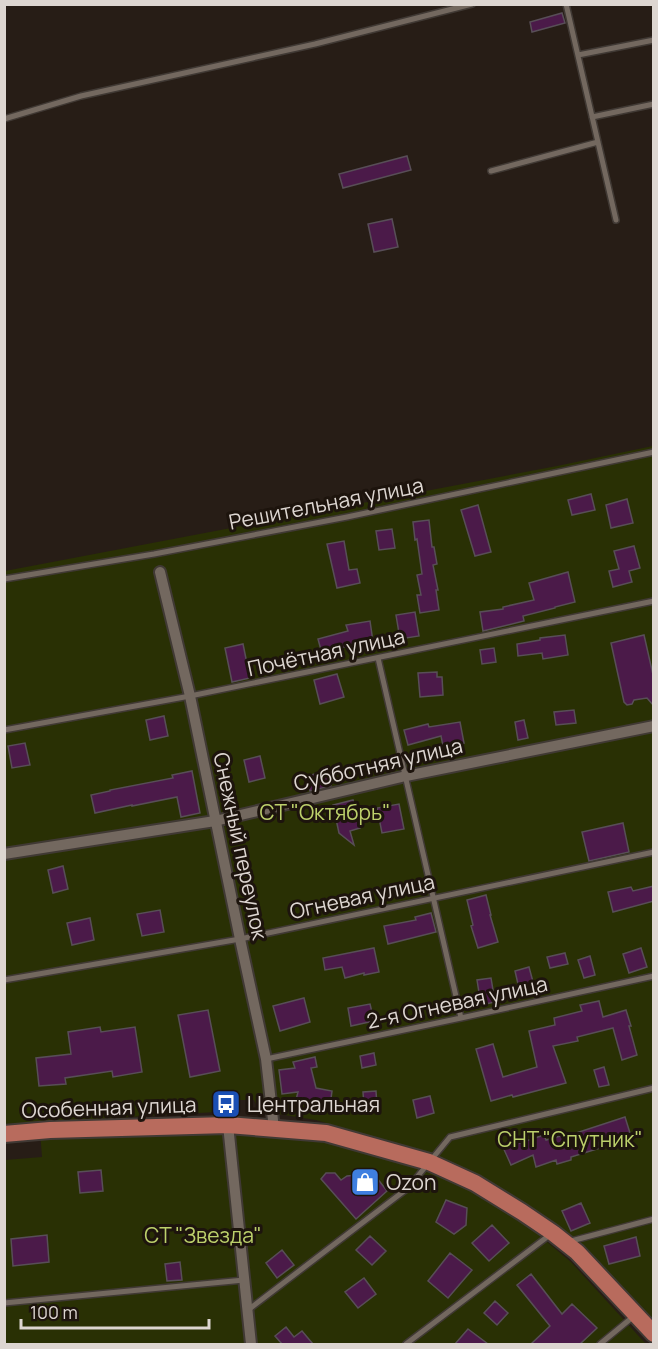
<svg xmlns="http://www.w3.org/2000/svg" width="658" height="1349" viewBox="0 0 658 1349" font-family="Manrope,sans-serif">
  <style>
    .green { fill: #293004 }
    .building { fill: #4b1a49; stroke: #584e57; stroke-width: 1.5 }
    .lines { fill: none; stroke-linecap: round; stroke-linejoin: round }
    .lane-casing { stroke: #403934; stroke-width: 8 }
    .street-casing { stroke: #403934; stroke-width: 14 }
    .primary-casing { stroke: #403934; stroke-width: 20 }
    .lane { stroke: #73685f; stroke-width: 5 }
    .street { stroke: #73685f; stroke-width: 10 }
    .primary { stroke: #b86b5d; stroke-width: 16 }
    .labels { text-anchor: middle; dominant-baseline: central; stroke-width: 6; stroke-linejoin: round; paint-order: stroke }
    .street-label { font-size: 21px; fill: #ddd6d1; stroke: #1d140d }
    .park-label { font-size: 21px; fill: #bcd06b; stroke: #1d140d }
    .poi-label { font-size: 21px; fill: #ddd6d1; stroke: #1d140d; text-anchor: start }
  </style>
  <rect width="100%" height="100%" fill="#271d16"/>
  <path class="green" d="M653 446V1328L612 1280 430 1154 316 1120 259 1111 254 1100H236L234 1111 5 1124V571L557 466Z
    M233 1124 375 1150 430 1167 504 1206 571 1262 646 1344H5V1160L42 1157 40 1131Z"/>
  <path class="building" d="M562 13 565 23 532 32 530 22Z
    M407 156 411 170 343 188 339 174Z
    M392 219 398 247 374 252 368 224Z
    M591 494 595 510 572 515 568 500Z
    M627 499 633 523 611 528 606 505Z
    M478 505 491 552 475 556 461 510Z
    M429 520 432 547H434L437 564 433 565 438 590H436L439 610 420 613 417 595H421L417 575 422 574 417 539 415 540 413 522Z
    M392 529 395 548 379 550 376 531Z
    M344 541 349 570 357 569 360 583 337 588 327 544Z
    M634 546 640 568 629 571 632 582 613 587 609 571 619 569 614 551Z
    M568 572 575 602 555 607V608L523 616 524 621 483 631 480 612 503 609V607L534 600 529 583Z
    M415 612 419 636 400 639 396 615Z
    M370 621 373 642 339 648 341 656 324 661 318 639 348 631 346 625Z
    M565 635 568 655 543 659 542 653 518 656 517 644 540 640V638Z
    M644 635 654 679V706L647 698 634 700 632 704 627 705 624 702 611 643Z
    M243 644 250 678 232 682 225 648Z
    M494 648 496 662 482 664 480 650Z
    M437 672V677H442L443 695 420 697 418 673Z
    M337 674 344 697 320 704 314 680Z
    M574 710 576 723 556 725 554 712Z
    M164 716 168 736 150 740 146 720Z
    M524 720 528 738 518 740 515 722Z
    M460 722 464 743 443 746 441 736 408 745 404 730 428 724 429 727Z
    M25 743 30 765 12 768 8 746Z
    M260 756 265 778 249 782 244 760Z
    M192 771 200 813 181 817 177 797 132 806V805L95 813 91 795 110 791V790L173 778 172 775Z
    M327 771 331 786 310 791 307 776Z
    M353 800 360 828 350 831 354 845 339 833 333 805Z
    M399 804 404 829 382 833 377 808Z
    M623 823 629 852 589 861 582 832Z
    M63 866 68 889 53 893 48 870Z
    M654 886V901L613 912 608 892 631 887 633 891Z
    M486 895 491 915H490L498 942 478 948 471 926 473 925 467 900Z
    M160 910 164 932 142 936 137 914Z
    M431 913 436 932 388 944 384 926 416 920 415 917Z
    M90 918 94 940 72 945 67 923Z
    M374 948 379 972 364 975V973L345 978 342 967 325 970 323 958Z
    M641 948 647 967 629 973 623 954Z
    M565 953 568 964 550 968 547 957Z
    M590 956 595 975 584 978 578 960Z
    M529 967 536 993 521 997 515 971Z
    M491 978 495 1002 481 1005 477 980Z
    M304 998 310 1022 280 1031 273 1006Z
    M599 1001 603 1017 626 1010 631 1026H629L637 1055 622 1060 613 1028 577 1037 578 1041 553 1046 566 1083 513 1097 512 1095 491 1101 476 1049 493 1044 503 1077 537 1067 529 1031 555 1025 554 1018 582 1011 580 1005Z
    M370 1004 374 1021 351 1026 348 1008Z
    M208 1010 220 1071 190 1077 178 1015Z
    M100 1027 101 1032 135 1027 142 1072 113 1077 112 1071 65 1078 66 1084 39 1086 36 1058 71 1054 68 1032Z
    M374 1053 376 1065 362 1068 360 1056Z
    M315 1057 317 1067 311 1068 316 1088 332 1091 330 1106 296 1100 298 1092 282 1094 279 1070 295 1068 293 1062Z
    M604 1067 609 1085 599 1087 594 1070Z
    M376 1091 377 1106 364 1107 363 1092Z
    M430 1096 434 1113 417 1118 413 1100Z
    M625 1117 630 1133 598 1143 600 1148 571 1157V1160L557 1164 556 1160 536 1167 533 1155 511 1165 502 1145 518 1138 520 1143 544 1135 546 1140 564 1135V1137Z
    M101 1170 103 1191 80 1193 78 1172Z
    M326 1173H335L341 1180 347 1176 357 1175 365 1177 371 1183 377 1178 387 1191 356 1219 321 1179Z
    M446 1200 467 1208 466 1225 454 1234 436 1222Z
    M581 1203 590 1223 571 1231 562 1211Z
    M492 1225 509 1243 489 1261 472 1243Z
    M47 1235 49 1262 13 1266 11 1239Z
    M370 1236 386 1251 372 1265 356 1250Z
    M636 1237 640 1256 609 1264 604 1246Z
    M282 1250 294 1265 277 1278 266 1263Z
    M450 1253 472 1270 448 1298 428 1281Z
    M180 1262 182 1280 167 1281 165 1264Z
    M531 1274 562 1314 572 1304 597 1328 580 1344H531L550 1326 517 1285Z
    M364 1278 376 1294 358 1308 345 1292Z
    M495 1301 508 1313 497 1325 484 1313Z
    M286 1327 294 1337 302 1331 313 1344H282L275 1336Z
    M468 1329 488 1344H455Z"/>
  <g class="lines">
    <g class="lane-casing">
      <path id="lane" d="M566 4 616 220
        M578 55 654 40
        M592 117 654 104
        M4 119 81 96 315 44 472 4
        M491 171 598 142
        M4 579 154 554 347 517 654 452
        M378 658 461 1018
        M4 730 190 696 654 601
        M4 980 240 939 654 852
        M266 1059 461 1018 654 976
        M571 1241 654 1219
        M4 1303 244 1280
        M248 1310 408 1188 450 1137 654 1088
        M406 1344 551 1234
        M600 1344 634 1316"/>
    </g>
    <g class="street-casing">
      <path id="street" d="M160 572 190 696 240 939 266 1059 274 1129
        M4 854 215 821 406 776 654 726
        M228 1125 251 1344"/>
    </g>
    <g class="primary-casing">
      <path id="primary" d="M4 1134 50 1130 228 1125 326 1133 429 1162 475 1183 522 1212 553 1233 577 1252 654 1334"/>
    </g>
    <use href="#lane" class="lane"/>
    <use href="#street" class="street"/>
    <use href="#primary" class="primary"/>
  </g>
  <defs>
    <g id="bus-square" transform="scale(1.5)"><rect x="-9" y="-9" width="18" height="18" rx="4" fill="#1a4fb4" stroke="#1d140d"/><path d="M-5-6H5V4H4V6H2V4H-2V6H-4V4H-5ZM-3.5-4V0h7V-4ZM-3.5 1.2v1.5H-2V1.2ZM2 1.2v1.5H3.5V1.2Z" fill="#fff"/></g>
    <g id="shop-square" transform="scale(1.5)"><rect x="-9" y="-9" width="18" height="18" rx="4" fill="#3f7fe0" stroke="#1d140d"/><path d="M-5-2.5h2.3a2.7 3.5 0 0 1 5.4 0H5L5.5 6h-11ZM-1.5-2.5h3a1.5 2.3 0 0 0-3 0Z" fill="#fff"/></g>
  </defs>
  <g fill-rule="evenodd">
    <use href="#bus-square" x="226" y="1104"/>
    <use href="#shop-square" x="365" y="1182"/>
  </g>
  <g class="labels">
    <g class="street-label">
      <text transform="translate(326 503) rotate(-11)">Решительная улица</text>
      <text transform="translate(326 652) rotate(-12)">Почётная улица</text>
      <text transform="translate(378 764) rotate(-13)">Субботняя улица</text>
      <text transform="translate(241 846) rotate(78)">Снежный переулок</text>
      <text transform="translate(362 896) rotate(-12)">Огневая улица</text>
      <text transform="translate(457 1002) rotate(-12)">2-я Огневая улица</text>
      <text transform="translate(109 1107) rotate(-2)">Особенная улица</text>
    </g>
    <g class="park-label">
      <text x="325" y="812">СТ "Октябрь"</text>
      <text x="570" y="1139">СНТ "Спутник"</text>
      <text x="203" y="1235">СТ "Звезда"</text>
    </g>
    <g class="poi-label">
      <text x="247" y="1104">Центральная</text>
      <text x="386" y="1182">Ozon</text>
    </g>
  </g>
  <rect width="658" height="1349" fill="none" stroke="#ddd6d1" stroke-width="12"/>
  <path d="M21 1319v9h188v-9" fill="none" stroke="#ddd6d1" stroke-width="3"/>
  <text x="30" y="1319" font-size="18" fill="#ddd6d1" stroke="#1d140d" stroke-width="4.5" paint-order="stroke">100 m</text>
</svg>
